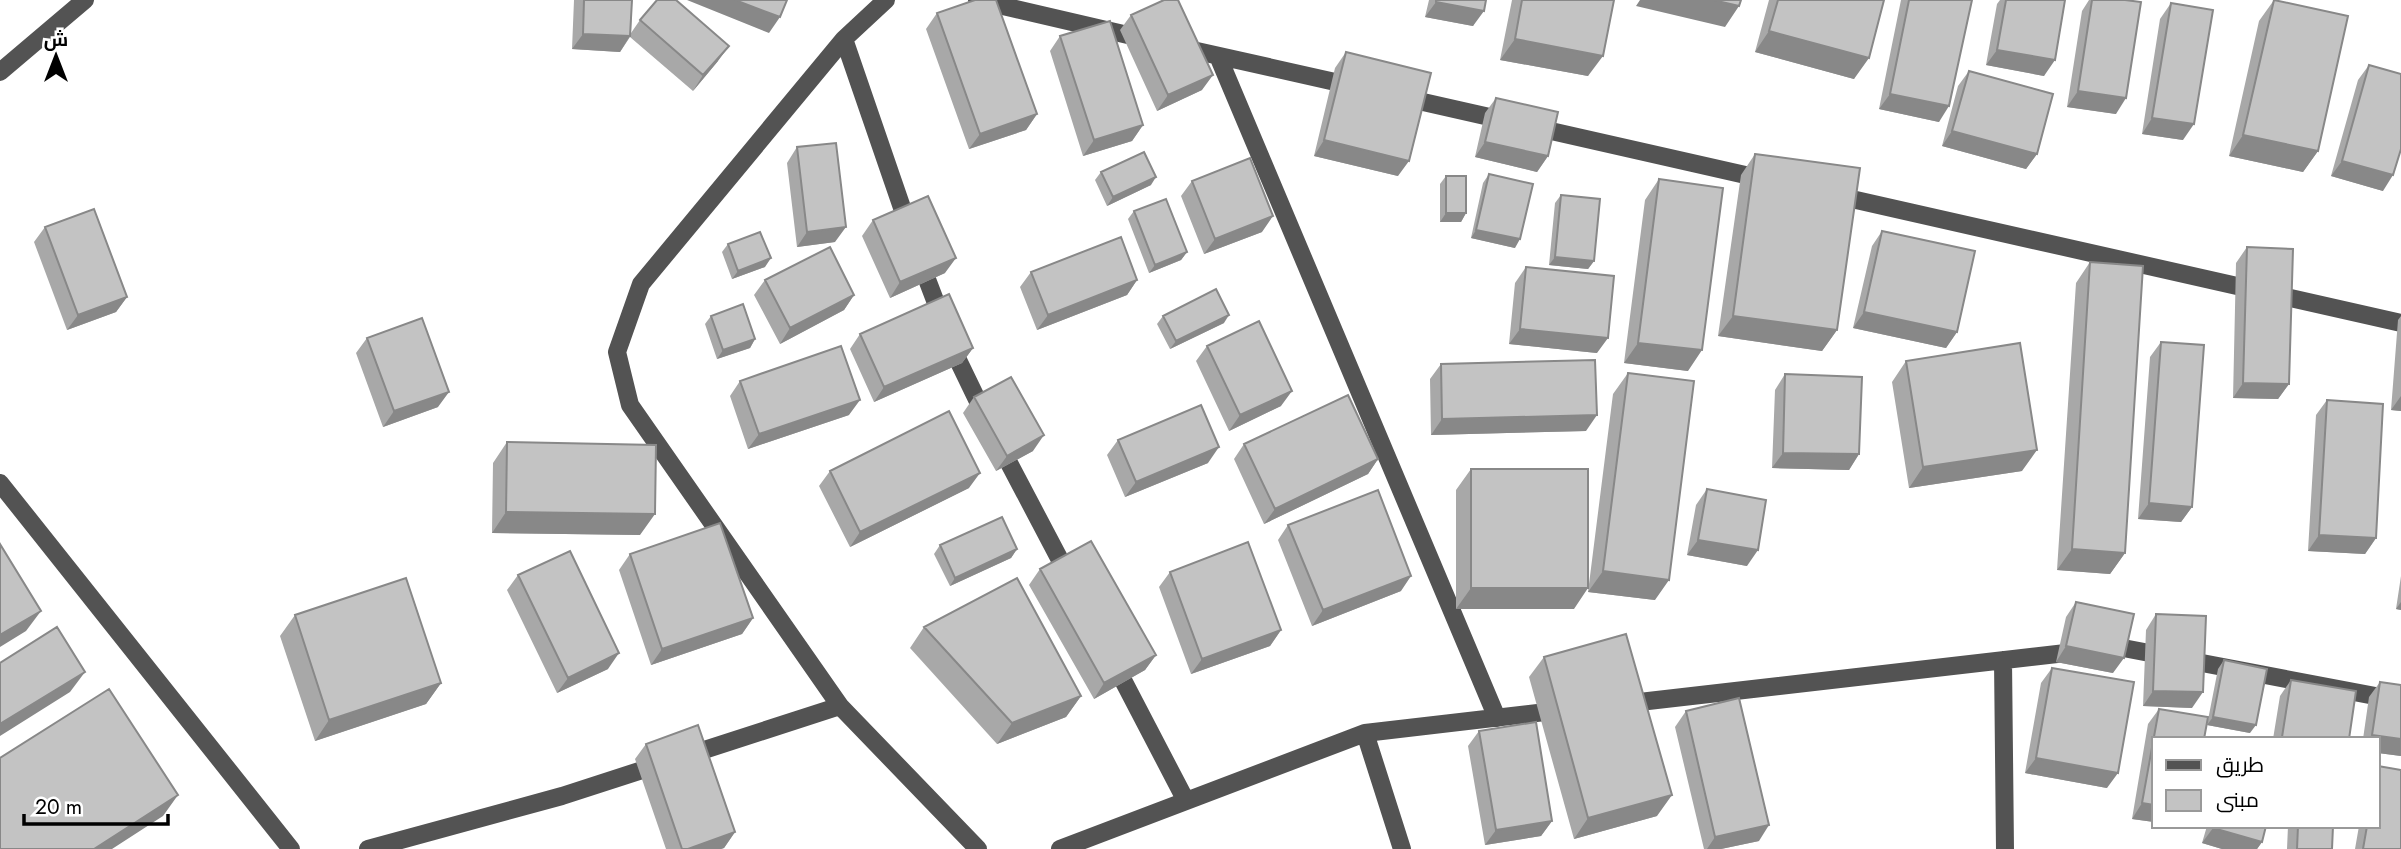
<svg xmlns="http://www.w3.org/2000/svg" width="2401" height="849" viewBox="0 0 2401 849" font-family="Jost,Cairo,sans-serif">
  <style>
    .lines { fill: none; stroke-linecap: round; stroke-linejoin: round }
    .minor { stroke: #535353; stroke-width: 18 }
    .wall { fill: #a8a8a8 }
    .shaded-wall { fill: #888 }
    .building { fill: #c3c3c3; stroke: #888; stroke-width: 2 }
  </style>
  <rect width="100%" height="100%" fill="#fff"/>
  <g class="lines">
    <path class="minor" d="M886 0 844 39 641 284 617 352 630 405 840 706 978 849
      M977 0 1145 39
      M844 39 909 228
      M1179 47 1353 86
      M1218 56 1497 718
      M0 72 85 0
      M1401 97 1763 179
      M1834 195 2401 323
      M920 261 957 358 985 416
      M999 444 1069 577
      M0 483 291 849
      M2003 660 2005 849
      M1113 661 1186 801
      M1622 704 2118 647 2401 701
      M1365 733 1402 849
      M368 849 562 796 840 706
      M1060 849 1365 733 1563 710"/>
  </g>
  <path class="wall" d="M574 0H632L631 33 640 20 718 61 693 91 630 37 620 52 572 49Z
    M1429 0H1486L1473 26 1425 17Z
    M1512 0H1614L1588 76 1500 60Z
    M1769 0H1884L1854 79 1755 52Z
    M1901 0H1972L1939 122 1879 109Z
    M2000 0H2065L2044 76 1986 65 1997 4Z
    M2089 0H2125L2116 114 2067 107 2082 11Z
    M2274 0 2318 151 2303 172 2229 156 2259 21Z
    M2171 3 2183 140 2142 134 2160 19Z
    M937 13 1037 114 1026 130 969 149 926 29Z
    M1131 15 1202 90 1157 111 1120 30Z
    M1060 36 1143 125 1132 141 1083 156 1050 51Z
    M1346 52 1398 176 1314 156 1335 68Z
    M2369 65 2383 191 2331 176 2358 80Z
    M1969 71 2037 154 2026 169 1942 146 1958 86Z
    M1496 98 1548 156 1537 172 1475 157 1485 113Z
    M797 147 835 242 797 247 787 163Z
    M1755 154 1837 330 1822 351 1718 336 1741 175Z
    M1101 172 1151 185 1107 206 1095 180Z
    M1489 174 1515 248 1471 238 1483 183Z
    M1446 176 1466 213 1461 222H1440V184Z
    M1659 179 1688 371 1624 363 1645 200Z
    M1192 181 1262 232 1204 254 1181 196Z
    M1561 195 1594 261 1588 269 1549 265 1555 203Z
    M1134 211 1187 252 1181 260 1149 273 1128 219Z
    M873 220 945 273 890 298 862 236Z
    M45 227 127 297 116 312 67 330 34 242Z
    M1882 231 1957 332 1946 348 1853 328 1872 246Z
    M728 244 765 267 732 279 722 252Z
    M2247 247 2289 384 2278 399 2233 398 2236 263Z
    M2090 262 2125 553 2110 574 2057 570 2076 283Z
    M1526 267 1597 353 1509 344 1515 283Z
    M1031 272 1137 280 1127 295 1037 330 1020 287Z
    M765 280 854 295 844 310 780 344 754 295Z
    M711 316 755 339 750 348 717 359 705 324Z
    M1163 316 1224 323 1170 349 1157 324Z
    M2401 316V411L2391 410 2398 320Z
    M860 334 973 348 962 363 874 402 850 349Z
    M367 338 438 407 383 427 356 353Z
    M2161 342 2192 507 2181 522 2138 519 2150 357Z
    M1207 346 1281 406 1229 431 1196 361Z
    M1906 361 2022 471 1909 488 1892 382Z
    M1441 364 1586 431 1431 435 1430 379Z
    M1628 373 1655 600 1588 592 1613 394Z
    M1785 374 1859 454 1849 470 1772 468 1775 390Z
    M740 381 849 415 748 449 730 396Z
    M974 397 1033 451 996 471 963 413Z
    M2327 400 2376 538 2365 554 2308 551 2316 415Z
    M1118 440 1208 463 1125 497 1107 455Z
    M507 442 640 535 492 533 493 463Z
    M1244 444 1378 459 1368 474 1264 524 1234 459Z
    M1471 469 1574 609H1456V490Z
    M830 471 969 488 850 547 819 486Z
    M1707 489 1747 566 1687 555 1696 505Z
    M1288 525 1401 591 1312 626 1278 540Z
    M940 545 1017 549 1011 558 950 586 934 554Z
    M630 554 753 618 742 634 651 665 619 570Z
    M1040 569 1156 655 1145 670 1094 699 1029 585Z
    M1170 572 1281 630 1270 646 1191 674 1159 587Z
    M518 575 608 669 557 693 507 590Z
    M2401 576V610L2396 609Z
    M2076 602 2113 673 2056 662 2066 617Z
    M2156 614 2192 708 2143 706 2146 630Z
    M295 615 441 683 426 704 315 741 280 636Z
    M924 627 1081 696 1066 717 997 744 910 648Z
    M1544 657 1657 816 1574 839 1529 677Z
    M2224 660 2250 733 2207 725 2218 669Z
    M2052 668 2107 788 2025 773 2041 683Z
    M2291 680 2349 739H2273L2280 696Z
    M2380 682 2401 685V756L2378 753V739H2363L2369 697Z
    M2159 709 2154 739V822L2132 819 2148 724Z
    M1686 711 1759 841 1721 849H1704L1675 727Z
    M1479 731 1552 821 1541 836 1485 845 1468 746Z
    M646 744 735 832 724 848 721 849H666L635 759Z
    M2207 826H2266L2262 842 2257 849H2222L2202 843Z
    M2288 826H2333L2332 849H2287Z
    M2359 826H2378L2401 849H2355Z"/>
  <path class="shaded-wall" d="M687 0H735L780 17 769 33Z
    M1640 0H1713L1739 6 1725 27 1636 6Z
    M1436 2 1484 11 1473 26 1425 17Z
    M1769 31 1869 58 1854 79 1755 52Z
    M583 34 630 36 620 52 572 49Z
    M1515 39 1603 56 1588 76 1500 60Z
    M729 46 718 61 693 91 703 75Z
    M1997 50 2055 60 2044 76 1986 65Z
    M1213 75 1202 90 1157 111 1168 95Z
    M2078 91 2126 98 2116 114 2067 107Z
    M1890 94 1949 106 1939 122 1879 109Z
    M1037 114 1026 130 969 149 980 134Z
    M2152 118 2194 124 2183 140 2142 134Z
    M1143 125 1132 141 1083 156 1094 140Z
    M1952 131 2037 154 2026 169 1942 146Z
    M2243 135 2318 151 2303 172 2229 156Z
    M1324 140 1409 161 1398 176 1314 156Z
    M1485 142 1548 156 1537 172 1475 157Z
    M2342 161 2393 175 2383 191 2331 176Z
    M1156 177 1151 185 1107 206 1113 197Z
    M1446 213H1466L1461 222H1440Z
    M1273 216 1262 232 1204 254 1215 239Z
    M846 227 835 242 797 247 807 232Z
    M1476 230 1520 239 1515 248 1471 238Z
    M1187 252 1181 260 1149 273 1155 265Z
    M1555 257 1594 261 1588 269 1549 265Z
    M771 258 765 267 732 279 738 271Z
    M956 258 945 273 890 298 900 282Z
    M1137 280 1127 295 1037 330 1048 315Z
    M854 295 844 310 780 344 790 328Z
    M127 297 116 312 67 330 78 315Z
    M1864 312 1957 332 1946 348 1853 328Z
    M1229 315 1224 323 1170 349 1176 341Z
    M1733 316 1837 330 1822 351 1718 336Z
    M1520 329 1608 338 1597 353 1509 344Z
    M755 339 750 348 717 359 723 350Z
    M1638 343 1702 350 1688 371 1624 363Z
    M973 348 962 363 874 402 884 387Z
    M2243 383 2289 384 2278 399 2233 398Z
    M1292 391 1281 406 1229 431 1240 415Z
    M449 392 438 407 383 427 394 411Z
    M2401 396V411L2391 410Z
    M860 400 849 415 748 449 759 434Z
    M1597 415 1586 431 1431 435 1442 419Z
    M1044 435 1033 451 996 471 1007 456Z
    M1219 447 1208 463 1125 497 1136 482Z
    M2037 450 2022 471 1909 488 1923 467Z
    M1783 453 1859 454 1849 470 1772 468Z
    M1378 459 1368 474 1264 524 1275 509Z
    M980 473 969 488 850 547 860 532Z
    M2149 503 2192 507 2181 522 2138 519Z
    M506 512 655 514 640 535 492 533Z
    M2319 535 2376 538 2365 554 2308 551Z
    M1698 540 1758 550 1747 566 1687 555Z
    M1017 549 1011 558 950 586 955 578Z
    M2072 549 2125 553 2110 574 2057 570Z
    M1603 571 1669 580 1655 600 1588 592Z
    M1411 576 1401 591 1312 626 1323 610Z
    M1471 588H1588L1574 609H1456Z
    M2401 602V610L2396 609Z
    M41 611 26 631 0 647V635Z
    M753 618 742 634 651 665 662 649Z
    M1281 630 1270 646 1191 674 1202 659Z
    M2066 646 2124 658 2113 673 2056 662Z
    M619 653 608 669 557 693 568 678Z
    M1156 655 1145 670 1094 699 1104 683Z
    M85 672 70 692 0 736V724Z
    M441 683 426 704 315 741 329 720Z
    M2153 691 2203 692 2192 708 2143 706Z
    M1081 696 1066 717 997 744 1012 723Z
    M2213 717 2256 725 2250 733 2207 725Z
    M2372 735 2401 739V756L2378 753V739H2369Z
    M2036 758 2118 773 2107 788 2025 773Z
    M178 795 163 816 112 849H94Z
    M1672 795 1657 816 1574 839 1588 818Z
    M2142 803 2154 805V822L2132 819Z
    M1552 821 1541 836 1485 845 1496 830Z
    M1769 825 1759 841 1721 849H1707L1715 837Z
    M2213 828 2262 842 2257 849H2222L2202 843Z
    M735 832 724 848 721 849H688Z"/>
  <path class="building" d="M584 0H632L630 36 583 34Z
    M657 0H676L729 46 703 75 640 20Z
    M735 0H787L780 17Z
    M975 0H996L1037 114 980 134 937 13Z
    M1164 0H1178L1213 75 1168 95 1131 15Z
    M1436 0H1486L1484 11 1436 2Z
    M1522 0H1614L1603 56 1515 39Z
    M1713 0H1741L1739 6Z
    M1778 0H1884L1869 58 1769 31Z
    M1909 0H1972L1949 106 1890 94Z
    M2006 0H2065L2055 60 1997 50Z
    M2092 0H2125L2141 2 2126 98 2078 91Z
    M2274 0 2348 16 2318 151 2243 135Z
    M2171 3 2213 10 2194 124 2152 118Z
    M1110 21 1143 125 1094 140 1060 36Z
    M1346 52 1431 73 1409 161 1324 140Z
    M2369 65 2401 74V149L2393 175 2342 161Z
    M1969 71 2053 94 2037 154 1952 131Z
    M1496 98 1558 112 1548 156 1485 142Z
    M836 143 846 227 807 232 797 147Z
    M1144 152 1156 177 1113 197 1101 172Z
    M1755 154 1860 168 1837 330 1733 316Z
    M1250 158 1273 216 1215 239 1192 181Z
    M1489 174 1533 184 1520 239 1476 230Z
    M1446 176H1466V213H1446Z
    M1659 179 1723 188 1702 350 1638 343Z
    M1561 195 1600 199 1594 261 1555 257Z
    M928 196 956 258 900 282 873 220Z
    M1166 199 1187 252 1155 265 1134 211Z
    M94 209 127 297 78 315 45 227Z
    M1882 231 1975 251 1957 332 1864 312Z
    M760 232 771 258 738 271 728 244Z
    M1121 237 1137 280 1048 315 1031 272Z
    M830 247 854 295 790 328 765 280Z
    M2247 247 2293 249 2289 384 2243 383Z
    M2090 262 2143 266 2125 553 2072 549Z
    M1526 267 1614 276 1608 338 1520 329Z
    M1216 289 1229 315 1176 341 1163 316Z
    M949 294 973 348 884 387 860 334Z
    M743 304 755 339 723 350 711 316Z
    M422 318 449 392 394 411 367 338Z
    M1259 321 1292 391 1240 415 1207 346Z
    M2161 342 2204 345 2192 507 2149 503Z
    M2020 343 2037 450 1923 467 1906 361Z
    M841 346 860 400 759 434 740 381Z
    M1595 360 1597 415 1442 419 1441 364Z
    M1628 373 1694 381 1669 580 1603 571Z
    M1785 374 1862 377 1859 454 1783 453Z
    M1011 377 1044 435 1007 456 974 397Z
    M1348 395 1378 459 1275 509 1244 444Z
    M2327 400 2383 404 2376 538 2319 535Z
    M1201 405 1219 447 1136 482 1118 440Z
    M949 411 980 473 860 532 830 471Z
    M507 442 656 445 655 514 506 512Z
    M1471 469H1588V588H1471Z
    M1707 489 1766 500 1758 550 1698 540Z
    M1378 490 1411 576 1323 610 1288 525Z
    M1002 517 1017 549 955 578 940 545Z
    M720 523 753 618 662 649 630 554Z
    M1091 541 1156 655 1104 683 1040 569Z
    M1248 542 1281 630 1202 659 1170 572Z
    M0 544 41 611 0 635Z
    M570 551 619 653 568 678 518 575Z
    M406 578 441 683 329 720 295 615Z
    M1017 578 1081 696 1012 723 924 627Z
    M2076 602 2134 614 2124 658 2066 646Z
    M2156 614 2206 616 2203 692 2153 691Z
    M57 627 85 672 0 724V663Z
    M1626 634 1672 795 1588 818 1544 657Z
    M2224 660 2267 669 2256 725 2213 717Z
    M2052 668 2134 682 2118 773 2036 758Z
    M2291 680 2356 691 2349 739H2291L2282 737Z
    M2380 682 2401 685V739L2372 735Z
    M109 689 178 795 94 849H0V758Z
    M1739 698 1769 825 1715 837 1686 711Z
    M2159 709 2208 717 2204 739H2154V805L2142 803Z
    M1536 722 1552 821 1496 830 1479 731Z
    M698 725 735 832 688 849H682L646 744Z
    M2378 766 2401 770V849H2363L2367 826H2378Z
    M2213 826H2266L2262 842 2213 828Z
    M2298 826H2333L2332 849H2297Z"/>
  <rect x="2152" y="737" width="228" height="91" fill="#ffffff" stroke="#999999" stroke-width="2"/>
  <rect x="2166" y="760" width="35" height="10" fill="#535353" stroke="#999999" stroke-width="2"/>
  <text x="2216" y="772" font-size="21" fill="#000000">طريق</text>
  <rect x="2166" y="790" width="35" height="21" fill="#c3c3c3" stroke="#999999" stroke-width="2"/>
  <text x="2216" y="807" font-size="21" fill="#000000">مبنى</text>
  <g transform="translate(56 56)" stroke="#ffffff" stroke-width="5" paint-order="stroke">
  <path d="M0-5L12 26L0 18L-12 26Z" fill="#000000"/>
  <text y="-10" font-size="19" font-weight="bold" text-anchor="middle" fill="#000000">ش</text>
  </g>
  <path d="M24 814v10h144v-10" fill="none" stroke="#000000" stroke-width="3.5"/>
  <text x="35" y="814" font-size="21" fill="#000000" stroke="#ffffff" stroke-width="5" paint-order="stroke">20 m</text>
</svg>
